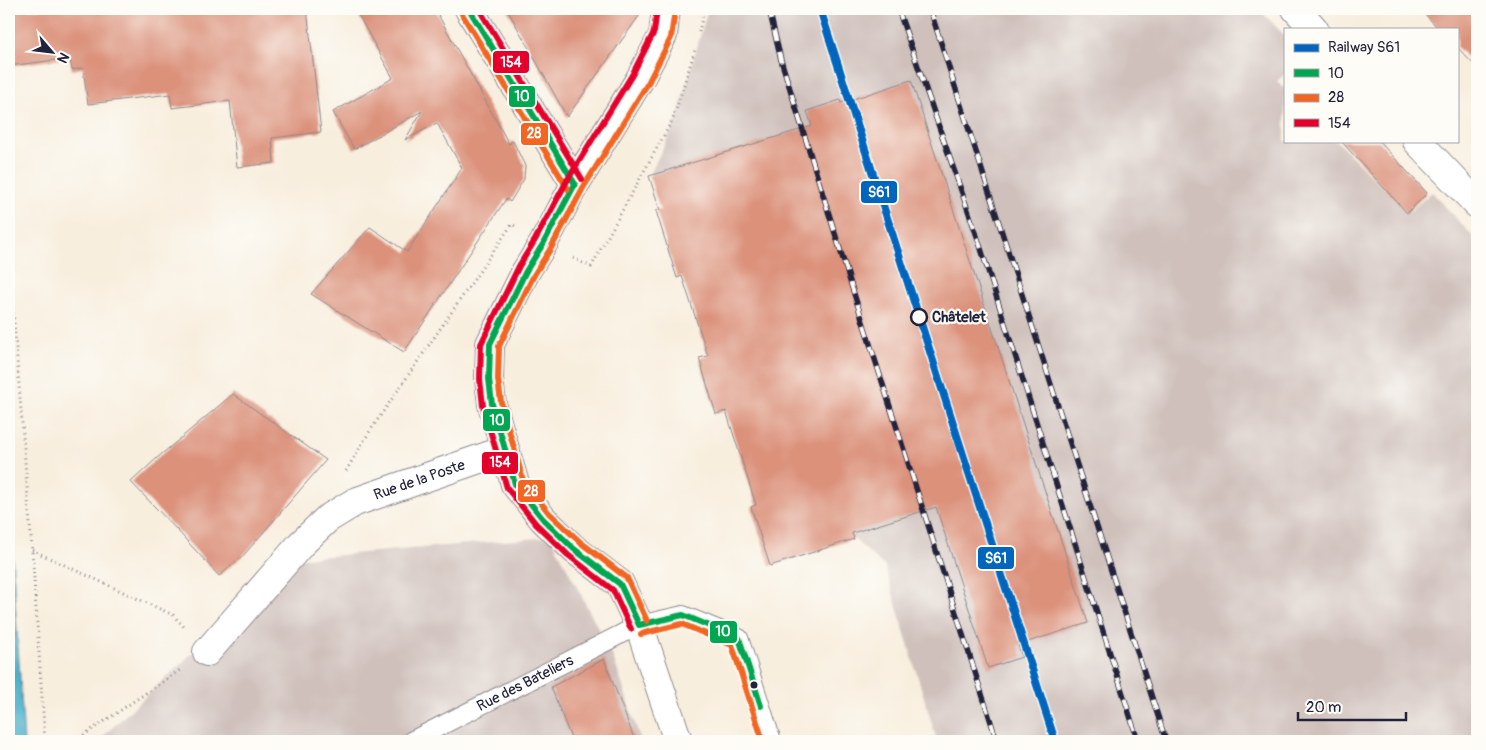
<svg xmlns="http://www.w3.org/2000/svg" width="1486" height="750" viewBox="0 0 1486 750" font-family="Pangolin,sans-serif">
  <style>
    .industrial { fill: #cfc0bb }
    .water { fill: #4bb1ca; stroke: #366a82 }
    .building { fill: #db917a }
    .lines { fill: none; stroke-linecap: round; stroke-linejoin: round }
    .lane-casing { stroke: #8d888c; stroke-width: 20 }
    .street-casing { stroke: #8d888c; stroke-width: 30 }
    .secondary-casing { stroke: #8d888c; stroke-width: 30 }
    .path { stroke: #8d888c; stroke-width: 3; stroke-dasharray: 1 4; stroke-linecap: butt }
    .lane { stroke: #fff; stroke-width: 18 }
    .street { stroke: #fff; stroke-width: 28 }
    .secondary { stroke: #fff; stroke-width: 28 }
    .rail-casing { stroke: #22223b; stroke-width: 5.5 }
    .rail { stroke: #fdfcf7; stroke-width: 4; stroke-dasharray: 11; stroke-linecap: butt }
    .bus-1-casing { stroke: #fdfcf7; stroke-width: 10 }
    .bus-2-casing { stroke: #fdfcf7; stroke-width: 10 }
    .bus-3-casing { stroke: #fdfcf7; stroke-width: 10 }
    .bus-1 { stroke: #00a651; stroke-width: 6 }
    .bus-2 { stroke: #f26522; stroke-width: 6 }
    .bus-3 { stroke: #e4002b; stroke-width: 6 }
    .rail-1-casing { stroke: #fdfcf7; stroke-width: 11 }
    .rail-1 { stroke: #0065bd; stroke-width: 8 }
    .stop-dot { fill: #fdfcf7; stroke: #22223b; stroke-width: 2.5 }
    .bus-dot { fill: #22223b; stroke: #fdfcf7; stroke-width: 2 }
    .labels { text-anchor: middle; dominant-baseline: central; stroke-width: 4.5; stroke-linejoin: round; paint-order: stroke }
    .stop-label { font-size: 15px; font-weight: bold; fill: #22223b; stroke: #fdfcf7; text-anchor: start }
    .street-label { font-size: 15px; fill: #22223b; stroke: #fdfcf7 }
    .line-badge { stroke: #fdfcf7; stroke-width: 2 }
    .badge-label { font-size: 14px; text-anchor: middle; font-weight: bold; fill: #fff }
  </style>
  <rect width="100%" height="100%" fill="#fdfcf7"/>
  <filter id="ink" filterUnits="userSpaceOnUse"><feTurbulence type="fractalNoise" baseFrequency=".02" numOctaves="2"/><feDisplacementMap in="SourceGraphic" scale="10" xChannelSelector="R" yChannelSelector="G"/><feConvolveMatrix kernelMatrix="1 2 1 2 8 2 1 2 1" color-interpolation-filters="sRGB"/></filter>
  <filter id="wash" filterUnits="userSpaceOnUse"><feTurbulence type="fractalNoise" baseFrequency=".0096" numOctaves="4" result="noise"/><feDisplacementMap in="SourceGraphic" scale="20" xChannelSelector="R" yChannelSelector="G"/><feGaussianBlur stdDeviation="1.12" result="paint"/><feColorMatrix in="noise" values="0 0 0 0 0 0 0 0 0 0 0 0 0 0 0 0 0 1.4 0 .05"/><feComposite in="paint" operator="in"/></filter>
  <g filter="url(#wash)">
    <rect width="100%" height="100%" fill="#f8eede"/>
    <path class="industrial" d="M708 9H1207L1210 12 1214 9H1259L1285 36V74L1277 81 1285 89V141H1337L1408 213 1432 192 1477 241V741H937L885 567 854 539 852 533 649 176 676 121Z
      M551 537 613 657 641 741H98L293 559Z"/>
    <path class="water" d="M9 502 24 741H9Z"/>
    <g id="blocks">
      <path class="building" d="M9 9H307L321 132 272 138 274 163 237 167 230 101 172 108 170 94 88 104 83 68 72 70 70 58 9 66Z
        M355 9H435L509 144 513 141 525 166 524 179 510 202 506 199 404 352 311 294 370 227 407 252 462 168 437 123 405 140 422 111 354 149 333 112 393 78Z
        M507 9H644L567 117Z
        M1420 9H1477V68L1457 47V29H1439Z
        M911 80 1088 623 1018 645 1022 657 988 668 936 507 852 533 854 539 770 566 751 507 756 505 726 411 716 414 699 358 708 356 682 276 677 278 656 211 660 210 649 176 812 126 807 111 840 100 841 103Z
        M1341 141H1379L1427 193 1407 213Z
        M233 394 326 460 242 557 219 576 177 530 131 482 157 458Z
        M604 659 635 741H572L551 687Z"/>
    </g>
  </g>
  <g filter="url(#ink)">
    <use href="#blocks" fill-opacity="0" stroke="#8d888c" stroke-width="1"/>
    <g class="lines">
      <g class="lane-casing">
        <g id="lane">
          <path id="s1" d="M411 741 639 625 683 615 739 638 772 741"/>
        </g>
      </g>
      <g class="street-casing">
        <g id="street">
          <path d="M1296 9 1314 29"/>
          <path d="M1417 141 1477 204"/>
          <path id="s2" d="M207 652 301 544 327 519 355 502 505 450"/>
        </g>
      </g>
      <g class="secondary-casing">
        <path id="secondary" d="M469 9 575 184
          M666 9 663 35 640 79 575 184 543 244 526 271 490 344 489 379 492 404 515 484 543 519 574 549 620 584 639 625 678 741"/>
      </g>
      <path class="path" d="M699 32 704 9
        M9 258 32 550 45 741
        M573 258 591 267 673 119 695 50
        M346 471 368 434 512 224 515 226
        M32 550 173 615 185 628
        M75 741 180 670"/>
      <use href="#lane" class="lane"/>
      <use href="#street" class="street"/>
      <use href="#secondary" class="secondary"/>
      <g class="rail-casing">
        <path id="rail" d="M769 9 781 60 848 275 997 741
          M898 9 977 236 1138 741
          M930 9 1166 741"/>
      </g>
      <use href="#rail" class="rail"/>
      <g class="bus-1-casing">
        <path id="bus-1" d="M469 9 575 184
          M575 184 543 244 526 271 490 344 489 379 492 404 515 484 543 519 574 549 620 584 639 625
          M639 625 683 615 739 638 761 706"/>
      </g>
      <g class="bus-2-casing">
        <path id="bus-2" d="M462 14 568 189
          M647 621 627 578 580 542 549 513 523 480 501 402 498 379 499 346 534 275 551 248 583 188 648 83 671 38 675 10
          M641 634 682 624 732 645 763 741"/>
      </g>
      <g class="bus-3-casing">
        <path id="bus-3" d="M479 9 582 179
          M631 629 613 590 568 555 536 524 507 488 483 406 480 379 481 344 519 266 535 240 568 179 632 75 654 32 657 9"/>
      </g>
      <use href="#bus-1" class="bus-1"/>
      <use href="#bus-2" class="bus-2"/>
      <use href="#bus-3" class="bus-3"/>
      <g class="rail-1-casing">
        <path id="rail-1" d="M820 9 1055 741"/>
      </g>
      <use href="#rail-1" class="rail-1"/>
    </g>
  </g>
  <circle class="stop-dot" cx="919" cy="317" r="8"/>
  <circle class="bus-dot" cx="754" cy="685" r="4.5"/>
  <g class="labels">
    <g class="stop-label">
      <text x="932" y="317">Châtelet</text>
    </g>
    <g class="street-label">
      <text stroke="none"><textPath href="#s2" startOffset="280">Rue de la Poste</textPath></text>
      <text stroke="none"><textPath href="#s1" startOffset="128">Rue des Bateliers</textPath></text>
    </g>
  </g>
  <g class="line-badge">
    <rect x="492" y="50" width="38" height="24" rx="5" fill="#e4002b"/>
    <rect x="508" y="85" width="28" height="23" rx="5" fill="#00a651"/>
    <rect x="520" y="122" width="29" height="24" rx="5" fill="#f26522"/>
    <rect x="860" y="180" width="38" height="24" rx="5" fill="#0065bd"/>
    <rect x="482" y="408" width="29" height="24" rx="5" fill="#00a651"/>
    <rect x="481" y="451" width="38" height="24" rx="5" fill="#e4002b"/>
    <rect x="517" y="479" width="29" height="24" rx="5" fill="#f26522"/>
    <rect x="977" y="546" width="38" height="24" rx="5" fill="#0065bd"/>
    <rect x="709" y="620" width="29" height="24" rx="5" fill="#00a651"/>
  </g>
  <g class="badge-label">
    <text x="511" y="67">154</text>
    <text x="522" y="101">10</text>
    <text x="534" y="138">28</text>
    <text x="879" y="197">S61</text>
    <text x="497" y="425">10</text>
    <text x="500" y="467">154</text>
    <text x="531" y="496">28</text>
    <text x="996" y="563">S61</text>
    <text x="723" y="636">10</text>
  </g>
  <rect width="1486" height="750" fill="none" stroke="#fdfcf7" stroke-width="30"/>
  <rect x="1284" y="28" width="175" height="115" fill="#fdfcf7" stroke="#a5a5ac"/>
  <rect x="1294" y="44" width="25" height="8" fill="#0065bd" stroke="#a5a5ac"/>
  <text x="1328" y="52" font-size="15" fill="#22223b">Railway S61</text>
  <rect x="1294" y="69" width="25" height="8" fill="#00a651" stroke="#a5a5ac"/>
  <text x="1328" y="78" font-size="15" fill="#22223b">10</text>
  <rect x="1294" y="94" width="25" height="8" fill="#f26522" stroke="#a5a5ac"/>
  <text x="1328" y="102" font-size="15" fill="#22223b">28</text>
  <rect x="1294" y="119" width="25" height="8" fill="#e4002b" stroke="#a5a5ac"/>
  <text x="1328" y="128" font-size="15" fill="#22223b">154</text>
  <g transform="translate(52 52) rotate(118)" stroke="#fdfcf7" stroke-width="4" paint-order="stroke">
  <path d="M0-4L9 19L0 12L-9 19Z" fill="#22223b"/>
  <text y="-8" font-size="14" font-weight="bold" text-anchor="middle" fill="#22223b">N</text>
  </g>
  <path d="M1298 712v8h108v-8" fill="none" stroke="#22223b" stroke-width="2.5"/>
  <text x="1306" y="712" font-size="15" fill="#22223b" stroke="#fdfcf7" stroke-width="4" paint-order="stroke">20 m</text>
</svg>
